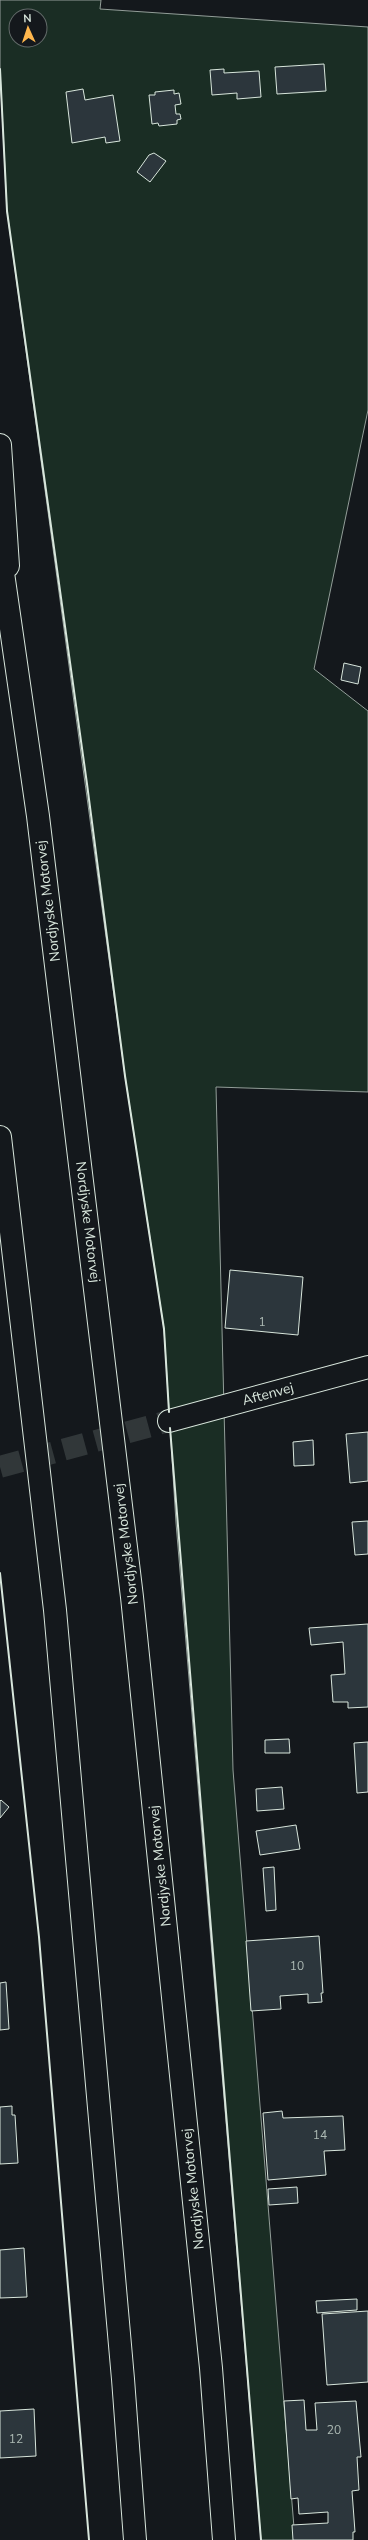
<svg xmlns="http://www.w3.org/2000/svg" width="368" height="2540" viewBox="0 0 368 2540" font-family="'Nunito Sans',sans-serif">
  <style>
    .green { fill: #1a2d24; stroke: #939e99; fill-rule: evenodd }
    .building { fill: #2c363c; stroke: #d8e6dc }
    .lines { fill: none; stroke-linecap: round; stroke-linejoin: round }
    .minor-tunnel { stroke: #313739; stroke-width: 22; stroke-dasharray: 22 11; stroke-linecap: butt }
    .minor-casing { stroke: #d8e6dc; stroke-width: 24 }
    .motorway-casing { stroke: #d8e6dc; stroke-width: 24 }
    .minor { stroke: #14181c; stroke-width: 22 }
    .motorway { stroke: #14181c; stroke-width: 22 }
    .wall { stroke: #d8e6dc; stroke-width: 2 }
    .labels { text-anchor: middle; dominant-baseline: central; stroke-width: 3; stroke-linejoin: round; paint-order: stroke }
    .number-label { font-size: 12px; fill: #adbab4 }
    .street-label { font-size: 14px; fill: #d8e6dc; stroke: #14181c }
  </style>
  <rect width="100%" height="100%" fill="#14181c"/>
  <path class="green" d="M0 0H101L100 9 368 27V410L314 669 368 711V1092L216 1087 233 1770 295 2540H261L176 1523 164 1329 125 1076 7 211 0 69ZM16 16H40V40H16Z"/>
  <path class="building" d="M324 64 326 91 277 94 275 67Z
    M224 69V73L259 71 261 97 237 99V93L212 95 210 70Z
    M83 89 85 100 113 95 120 141 106 143 105 137 72 143 66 92Z
    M174 90V94L179 93 181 104 175 105 176 114H180L181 119 177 120V124L159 126 158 123 152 124 149 95H155V92Z
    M154 153 166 161 150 182 137 172 149 155Z
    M344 663 361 667 358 684 341 680Z
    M230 1270 303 1277 298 1335 225 1328Z
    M368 1432V1481L350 1483 346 1434Z
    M313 1440 314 1465 294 1466 293 1442Z
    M368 1521V1554L355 1555 352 1522Z
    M368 1624V1707L348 1708V1702H333L331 1675 345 1674 343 1642 311 1645 309 1628Z
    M289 1739 290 1753H265V1740Z
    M368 1742V1792L357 1793 354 1743Z
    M282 1787 284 1809 257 1811 256 1789Z
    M1 1800 9 1807 0 1818V1801Z
    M296 1825 300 1849 260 1855 256 1831Z
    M274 1867 276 1910 266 1911 263 1868Z
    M319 1936 323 1993H321L322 2002 308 2003V1994L280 1996 281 2009 251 2011 246 1941Z
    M6 1982 9 2029 0 2030V1983Z
    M12 2106V2115H15L18 2163 0 2164V2107Z
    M282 2111 283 2118 343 2116 345 2150 324 2151 326 2175 268 2180 263 2113Z
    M297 2187 298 2203 269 2205 268 2189Z
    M24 2248 27 2297 0 2298V2250Z
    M357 2299V2310L317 2313 316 2301Z
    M368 2311V2382L327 2385 322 2314Z
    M304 2400 306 2430H317L315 2403 356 2401 361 2457H357L359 2490 352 2491 355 2532H353V2540H293L292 2525 328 2523V2512L299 2514 298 2498 291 2499 284 2401Z
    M34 2409 36 2456 0 2458V2411Z"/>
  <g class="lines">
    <path class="minor-tunnel" d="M0 1467 169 1421"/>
    <g class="minor-casing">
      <path id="minor" d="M169 1421 368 1367"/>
    </g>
    <g class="motorway-casing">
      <path id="motorway" d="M0 445 8 566
        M0 552 38 816 132 1597 211 2368 224 2540
        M0 1137 55 1610 123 2379 135 2540"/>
    </g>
    <use href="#minor" class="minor"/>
    <use href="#motorway" class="motorway"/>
    <path class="wall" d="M0 69 7 211 87 784 125 1076 164 1329 169 1412
      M170 1428 261 2540
      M0 1573 39 1937 89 2540"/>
  </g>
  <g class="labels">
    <g class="number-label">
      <text x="262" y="1322">1</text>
      <text x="297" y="1966">10</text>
      <text x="320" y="2135">14</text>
      <text x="334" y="2430">20</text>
      <text x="16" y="2439">12</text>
    </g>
    <g class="street-label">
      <text transform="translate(48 901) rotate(-97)">Nordjyske Motorvej</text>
      <text transform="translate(88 1222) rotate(83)">Nordjyske Motorvej</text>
      <text transform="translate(268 1394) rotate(-15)">Aftenvej</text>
      <text transform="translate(126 1544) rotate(-97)">Nordjyske Motorvej</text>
      <text transform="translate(160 1866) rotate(-96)">Nordjyske Motorvej</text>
      <text transform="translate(193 2189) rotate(-96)">Nordjyske Motorvej</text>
    </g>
  </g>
  <g transform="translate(28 28) rotate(357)"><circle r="19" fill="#14181c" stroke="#626a69"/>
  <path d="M0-3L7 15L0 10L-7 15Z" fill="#ffb74d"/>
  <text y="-6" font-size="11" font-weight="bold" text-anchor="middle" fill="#d8e6dc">N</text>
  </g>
</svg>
